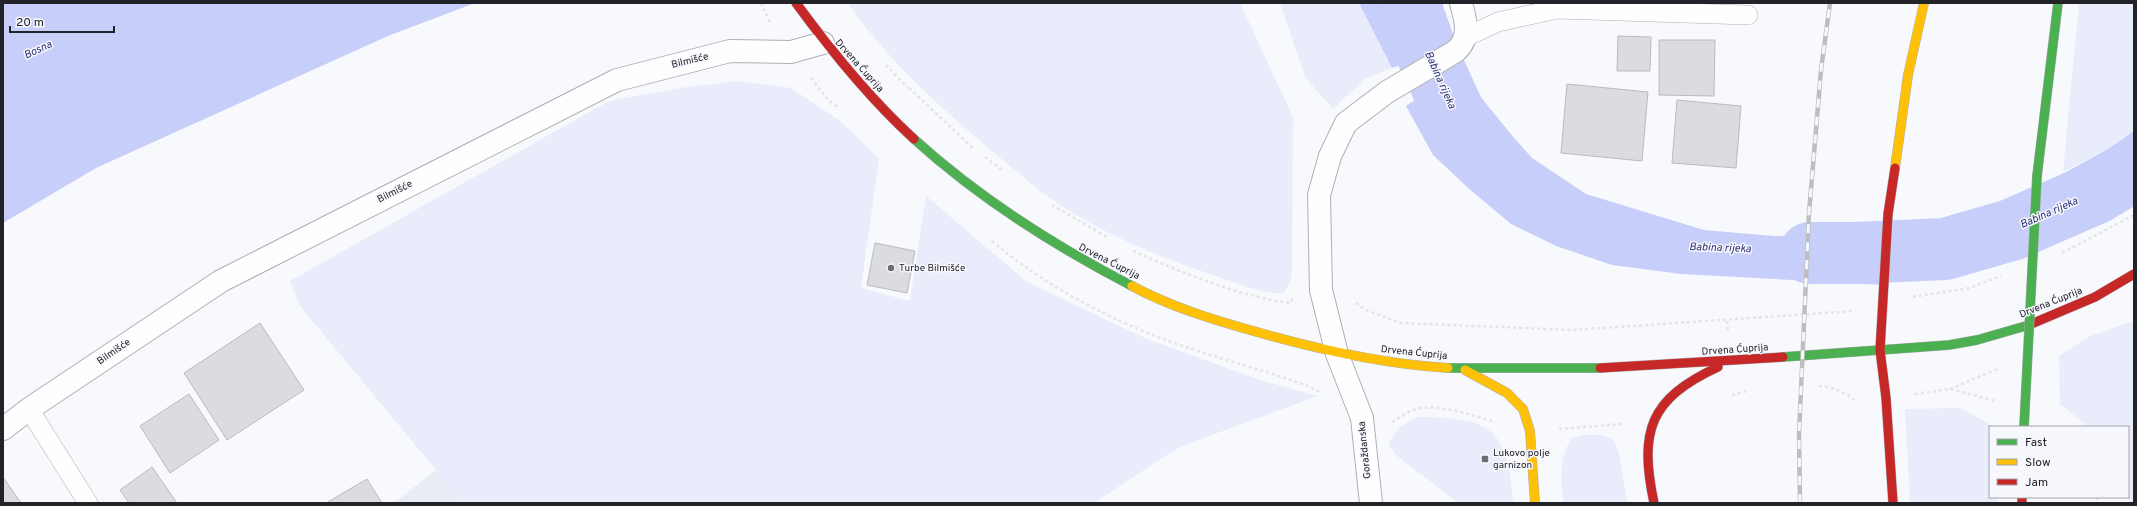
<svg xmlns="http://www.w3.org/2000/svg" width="2137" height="506" viewBox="0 0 2137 506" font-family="Overpass,sans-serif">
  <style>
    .built { fill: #eaecf5 }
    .green { fill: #e9ecfb }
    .water { fill: #c7cefa }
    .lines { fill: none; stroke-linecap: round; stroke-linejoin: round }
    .river { stroke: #c7cefa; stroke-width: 62 }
    .building { fill: #dbdce0; stroke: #babbbf }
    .lane-casing { stroke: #aeafb4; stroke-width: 20 }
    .street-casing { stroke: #aeafb4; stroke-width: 24 }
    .fast-casing { stroke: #aeafb4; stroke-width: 10 }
    .slow-casing { stroke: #aeafb4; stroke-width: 10 }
    .jam-casing { stroke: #aeafb4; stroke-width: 10 }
    .path { stroke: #e4e4e5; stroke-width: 2.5; stroke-dasharray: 3 3; stroke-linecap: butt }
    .lane { stroke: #fefeff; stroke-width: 19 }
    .street { stroke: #fefeff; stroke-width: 22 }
    .fast { stroke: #4caf50; stroke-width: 9 }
    .slow { stroke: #ffc107; stroke-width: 9 }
    .jam { stroke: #c62828; stroke-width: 9 }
    .rail-casing { stroke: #bebec0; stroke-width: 4.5 }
    .rail { stroke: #f7f8fe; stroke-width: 3; stroke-dasharray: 9; stroke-linecap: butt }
    .fast-bridge-casing { stroke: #aeafb4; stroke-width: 10; stroke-linecap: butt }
    .fast-bridge { stroke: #4caf50; stroke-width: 9 }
    .poi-dot { fill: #6d6e73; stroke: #f7f8fe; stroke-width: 1.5 }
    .labels { text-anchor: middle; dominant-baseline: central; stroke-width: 3; stroke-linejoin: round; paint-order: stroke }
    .street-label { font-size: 10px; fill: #222328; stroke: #f7f8fe }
    .poi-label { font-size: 10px; fill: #222328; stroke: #f7f8fe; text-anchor: start }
    .water-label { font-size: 11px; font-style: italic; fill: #2c2e74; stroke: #f7f8fe }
  </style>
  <rect width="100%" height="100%" fill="#f8f9fd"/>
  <path class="built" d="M436 470 460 503H394Z"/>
  <path class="green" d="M848 3H1240L1293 117 1292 274 1289 285 1283 293C1258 294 1234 282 1210 274 1162 258 1116 239 1073 213 1043 195 1017 172 991 150 939 106 887 60 848 3Z
    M1280 3H1359L1392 68 1365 79 1333 109 1305 77Z
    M2079 3H2134V131L2108 149 2063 172Z
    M738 81 791 88 839 120 879 158 861 288 910 301 926 196 1027 282 1147 339 1260 380 1318 396 1179 447 1094 503H460L436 470 300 306 290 281 609 101 687 87Z
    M2134 321V503H2130L2128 497V427H2089L2060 404 2059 356 2090 336Z
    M1961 408 1994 427H1990V497H1997V503H1910L1905 409Z
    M1418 417C1491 418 1508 427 1513 503H1459L1397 456 1389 446C1394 429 1403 424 1418 417Z
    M1584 435H1603L1614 440C1623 459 1622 482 1628 503H1564C1559 481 1560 459 1571 438Z"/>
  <path class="water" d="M3 3H475L388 36 96 168 3 223Z
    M1359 3H1442L1453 46 1392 68Z
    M1459 70 1507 130 1532 158 1586 194 1704 230 1774 236 1882 234 1884 285 1681 274 1612 265 1556 246 1511 224 1467 187 1433 155 1406 106Z
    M2134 131V200L2123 207 2005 255 1923 276 1921 232 2008 204 2108 149Z"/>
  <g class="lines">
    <path class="river" d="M1409 3 1428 56 1455 115 1487 154
      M1810 253H1855L1945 249 2011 230 2096 193 2134 170"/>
  </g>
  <path class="building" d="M1618 36 1651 37 1650 71H1617Z
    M1659 40H1715L1714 96 1659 95Z
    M1567 84 1648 92 1642 161 1561 153Z
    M1677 100 1741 106 1736 168 1672 163Z
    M875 243 915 251 907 293 867 285Z
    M260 323 304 390 227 440 184 373Z
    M189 394 219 440 170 473 140 426Z
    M152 467 177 503H129L120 490Z
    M3 477 21 503H3Z
    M367 479 382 503H326Z"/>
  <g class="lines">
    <g class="lane-casing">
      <path id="lane" d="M1466 37 1498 22 1557 9 1748 15
        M29 409 88 503"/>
    </g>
    <g class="street-casing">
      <path id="street" d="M3 429 29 409 221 281 617 80 730 51 791 52 823 43
        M1371 503 1362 418 1337 354 1321 290 1319 195 1330 156 1346 123 1387 92 1456 51C1471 37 1466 21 1461 3"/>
    </g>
    <g class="fast-casing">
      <path id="fast" d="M914 139C980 199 1053 245 1132 286
        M2037 176 2058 3
        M1783 357 1949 345 1977 340 2029 325
        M1448 368H1600"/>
    </g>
    <g class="slow-casing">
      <path id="slow" d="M1895 168 1908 75 1924 3
        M1132 286C1171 307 1214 320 1257 332 1320 350 1383 364 1448 368
        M1465 370 1507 393 1523 409 1530 431 1535 503"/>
    </g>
    <g class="jam-casing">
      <path id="jam" d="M796 3C832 52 869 98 914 139
        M2029 325 2095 297 2134 274
        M1600 368 1783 357
        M2022 497V503
        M1654 503C1639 431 1649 399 1718 367
        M1893 503 1886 398 1880 350 1888 214 1895 168"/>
    </g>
    <path class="path" d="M761 3 770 22
      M886 65 908 88
      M811 78 828 100 839 108
      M909 88 973 148
      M985 157 1003 171
      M1052 205 1109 238
      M992 241C1051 291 1127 329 1201 352 1231 362 1262 370 1291 380 1300 384 1311 386 1319 392
      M1133 251C1184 273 1234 295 1290 303L1293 298
      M2062 253 2134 215
      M1913 297 1969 288 2001 276
      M1356 303 1366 310 1400 323 1573 330 1854 311
      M1727 321 1728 332
      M1819 386C1832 386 1846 393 1856 401
      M1950 389 1997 369
      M1915 394 1950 389 1996 401
      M1732 395 1747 391
      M1392 422C1398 419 1405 413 1411 411 1433 401 1470 415 1492 421
      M1559 429 1622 424
      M2097 497 2098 503"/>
    <use href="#lane" class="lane"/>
    <use href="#street" class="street"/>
    <use href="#fast" class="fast"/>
    <use href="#slow" class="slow"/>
    <use href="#jam" class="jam"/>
    <g class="rail-casing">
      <path id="rail" d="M1800 503 1799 434 1809 213 1821 70 1830 3"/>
    </g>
    <use href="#rail" class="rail"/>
    <g class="fast-bridge-casing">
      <path id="fast-bridge" d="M2024 427 2037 176"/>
    </g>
    <use href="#fast-bridge" class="fast-bridge"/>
  </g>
  <g class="poi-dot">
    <circle cx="891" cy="268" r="4"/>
    <rect x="1481" y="455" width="8" height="8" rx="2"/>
  </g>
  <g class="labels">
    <g class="street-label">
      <text transform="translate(690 61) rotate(-14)">Bilmišće</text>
      <text transform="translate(859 66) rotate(48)">Drvena Ćuprija</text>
      <text transform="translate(395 192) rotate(-27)">Bilmišće</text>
      <text transform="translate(1109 262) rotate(27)">Drvena Ćuprija</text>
      <text transform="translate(2051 303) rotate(-22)">Drvena Ćuprija</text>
      <text transform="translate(1735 350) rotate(-4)">Drvena Ćuprija</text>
      <text transform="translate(114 352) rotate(-34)">Bilmišće</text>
      <text transform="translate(1414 353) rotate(6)">Drvena Ćuprija</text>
      <text transform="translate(1365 450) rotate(-96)">Goraždanska</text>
    </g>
    <g class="poi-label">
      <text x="899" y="268">Turbe Bilmišće</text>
      <text x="1493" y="453">Lukovo polje<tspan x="1493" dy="12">garnizon</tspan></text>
    </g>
    <g class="water-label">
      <text transform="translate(38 50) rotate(-25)">Bosna</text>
      <text transform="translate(1440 80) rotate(66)">Babina rijeka</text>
      <text transform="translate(2049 213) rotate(-24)">Babina rijeka</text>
      <text transform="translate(1720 248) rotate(2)">Babina rijeka</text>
    </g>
  </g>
  <rect width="2137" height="506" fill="none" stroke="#222328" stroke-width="8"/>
  <rect x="1989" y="426" width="140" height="72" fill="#f7f8fe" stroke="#a2a3a8"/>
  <rect x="1997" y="439" width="20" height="6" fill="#4caf50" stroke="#a2a3a8"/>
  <text x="2025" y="446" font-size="12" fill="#222328">Fast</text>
  <rect x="1997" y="459" width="20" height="6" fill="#ffc107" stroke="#a2a3a8"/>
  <text x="2025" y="466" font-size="12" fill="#222328">Slow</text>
  <rect x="1997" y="479" width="20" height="6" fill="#c62828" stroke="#a2a3a8"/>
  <text x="2025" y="486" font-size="12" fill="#222328">Jam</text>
  <path d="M10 26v6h104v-6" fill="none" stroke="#222328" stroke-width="2"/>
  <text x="16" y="26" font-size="12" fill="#222328" stroke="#f7f8fe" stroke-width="3" paint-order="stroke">20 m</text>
</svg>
